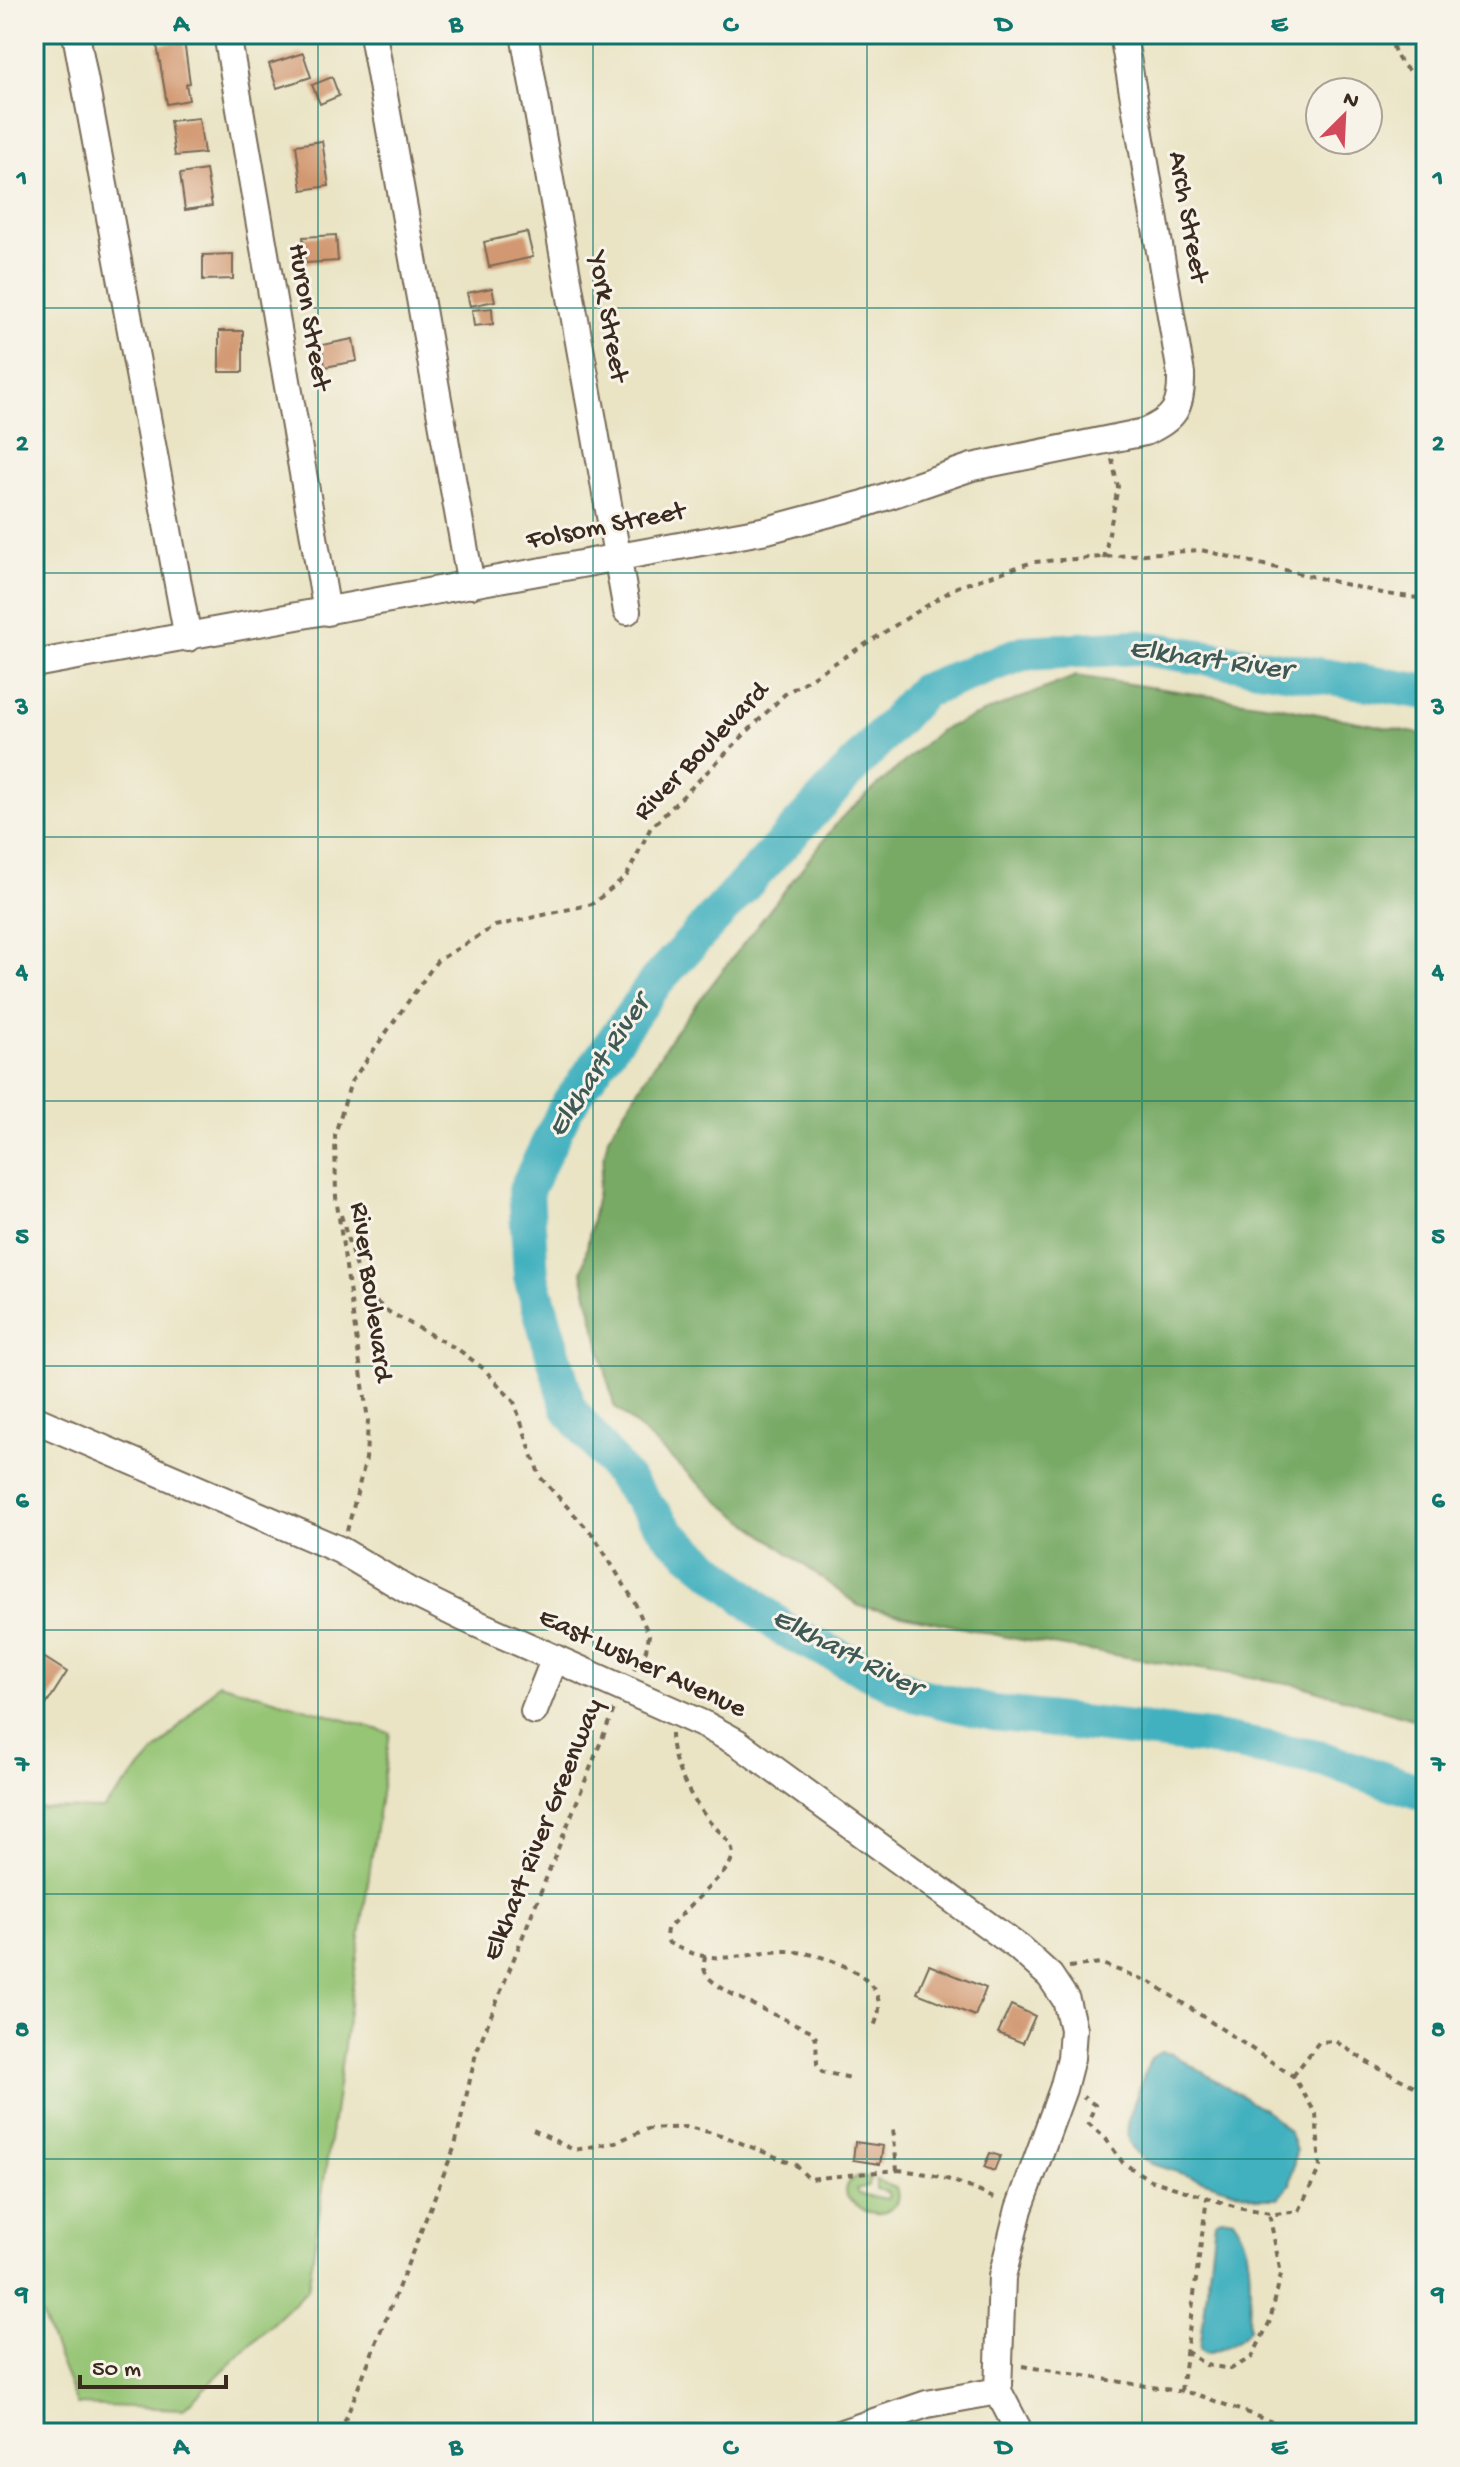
<svg xmlns="http://www.w3.org/2000/svg" width="1460" height="2467" viewBox="0 0 1460 2467" font-family="'Gochi Hand',sans-serif">
  <style>
    .green { fill: #95c575; stroke: #68784a; stroke-width: 2 }
    .forest { fill: #78aa66; stroke: #5a6a42; stroke-width: 2 }
    .water { fill: #43b1bf; stroke: #3f6e6e; stroke-width: 2 }
    .lines { fill: none; stroke-linecap: round; stroke-linejoin: round }
    .river { stroke: #43b1bf; stroke-width: 36 }
    .building { fill: #d29871 }
    .minor-casing { stroke: #786b58; stroke-width: 30 }
    .path { stroke: #786b58; stroke-width: 4; stroke-dasharray: 6 6; stroke-linecap: butt }
    .minor { stroke: #fff; stroke-width: 26 }
    .grid { fill: none; stroke: #0f766e; stroke-width: 2; stroke-opacity: 0.55 }
    .labels { text-anchor: middle; dominant-baseline: central; stroke-width: 6; stroke-linejoin: round; paint-order: stroke }
    .street-label { font-size: 28px; fill: #3b2a1e; stroke: #f7f3e8 }
    .water-label { font-size: 30px; font-style: italic; fill: #3e5956; stroke: #f7f3e8 }
    .neatline { fill: none; stroke: #0f766e; stroke-width: 3 }
    .grid-label { font-size: 26px; text-anchor: middle; font-weight: bold; fill: #0f766e }
  </style>
  <rect width="100%" height="100%" fill="#f7f3e8"/>
  <filter id="ink" filterUnits="userSpaceOnUse"><feTurbulence type="fractalNoise" baseFrequency=".0125" numOctaves="2"/><feDisplacementMap in="SourceGraphic" scale="16" xChannelSelector="R" yChannelSelector="G"/><feConvolveMatrix kernelMatrix="1 2 1 2 8 2 1 2 1" color-interpolation-filters="sRGB"/></filter>
  <filter id="wash" filterUnits="userSpaceOnUse"><feTurbulence type="fractalNoise" baseFrequency=".006" numOctaves="4" result="noise"/><feDisplacementMap in="SourceGraphic" scale="32" xChannelSelector="R" yChannelSelector="G"/><feGaussianBlur stdDeviation="1.8" result="paint"/><feColorMatrix in="noise" values="0 0 0 0 0 0 0 0 0 0 0 0 0 0 0 0 0 1.4 0 .05"/><feComposite in="paint" operator="in"/></filter>
  <g filter="url(#wash)">
    <rect width="100%" height="100%" fill="#eae4c5"/>
    <path class="green" d="M219 1683 390 1733 308 2289 183 2409 77 2405 34 2296V1808L103 1809Z
      M860 2176 871 2178 868 2186 856 2189 858 2194 887 2199 889 2195 887 2192 876 2189V2180L896 2188C904 2208 881 2219 864 2210 859 2207 853 2202 848 2198 843 2188 849 2178 860 2176Z"/>
    <path class="forest" d="M1076 676 1277 706 1426 735V1723L1299 1685 1016 1639 859 1606 717 1500 614 1406 582 1273 608 1137 674 1033 840 819 940 730Z"/>
    <path class="water" d="M1161 2052 1172 2054 1270 2113 1290 2133 1296 2151 1290 2184 1278 2198H1258L1152 2164C1120 2146 1125 2130 1135 2100 1140 2086 1145 2072 1151 2058Z
      M1221 2217 1233 2219C1256 2249 1249 2293 1249 2329 1241 2341 1222 2350 1207 2354L1200 2349 1215 2222Z"/>
    <g class="lines">
      <path class="river" d="M1426 692 1137 647 1023 653 923 691 657 980 566 1108 526 1190 531 1277 569 1409 672 1537 783 1629 916 1695 993 1713 1216 1739 1323 1759 1426 1794"/>
    </g>
    <g id="blocks">
      <path class="building" d="M184 41 190 83 186 84 189 100 167 104 157 45Z
        M303 53 311 77 277 88 269 64Z
        M332 77 339 96 320 104 312 85Z
        M199 118 204 153 175 156 170 121Z
        M322 141 329 186 302 190 296 145Z
        M206 170 212 206 185 210 180 174Z
        M527 232 533 257 489 267 484 242Z
        M336 235 338 261 305 263 303 237Z
        M233 254V279L203 280V255Z
        M492 288 495 301 470 306 467 293Z
        M492 308 493 324 474 326 472 310Z
        M219 331H243V372H219Z
        M353 339 357 361 325 367 322 345Z
        M34 1651 67 1672 34 1724Z
        M929 1965 986 1988 975 2016 917 1993Z
        M1011 2005 1035 2016 1023 2043 998 2033Z
        M855 2142 883 2146 880 2164 853 2160Z
        M990 2153 1000 2156 994 2171 984 2167Z"/>
    </g>
  </g>
  <g filter="url(#ink)">
    <use href="#blocks" fill-opacity="0" stroke="#786b58" stroke-width="2"/>
    <g class="lines">
      <g class="minor-casing">
        <path id="minor" d="M76 34 188 638
          M227 34 327 612
          M373 34 471 585
          M524 34 627 611
          M34 664 767 530 864 504 972 467 1145 432C1175 419 1182 407 1181 374L1123 34
          M34 1419 340 1550 409 1591 462 1617 707 1726 738 1743 1019 1948 1050 1976 1066 2000 1073 2029 1071 2058 1063 2089 1019 2209 1002 2277 998 2391 1020 2433
          M534 1711 555 1658
          M842 2433 927 2404 998 2391"/>
      </g>
      <path class="path" d="M1390 34C1395 62 1404 68 1426 84
        M1104 559 1118 487 1112 459
        M341 1215 360 1282 371 1298 389 1312 459 1350 484 1369 514 1402 540 1477 594 1536 634 1601 649 1635 646 1650 634 1670
        M347 1531 366 1459 368 1420 336 1197 335 1134 351 1082 437 961 495 926 592 904 626 877 650 829 785 694 957 587 1033 562 1201 550 1386 594 1426 599
        M671 1733C671 1764 690 1796 708 1820 715 1829 728 1836 732 1849 734 1858 730 1864 724 1872L667 1929 666 1937 669 1943C680 1949 692 1954 704 1956 734 1961 758 1952 785 1951 814 1951 881 1971 879 2008 879 2014 876 2021 874 2027
        M705 1956C704 1963 703 1968 706 1974 716 1992 790 2021 811 2031L816 2038 817 2064 822 2072 851 2078
        M1069 1967 1100 1963 1152 1983 1293 2076 1316 2114 1320 2167 1299 2211 1275 2214 1237 2207 1150 2180 1123 2163 1106 2139 1088 2123 1095 2105 1083 2097
        M1293 2076 1319 2042 1335 2041 1372 2065 1426 2092
        M533 2130 574 2150 616 2142 647 2129 688 2127 721 2135 796 2165 809 2179 897 2170 893 2127
        M897 2170C941 2174 958 2182 998 2200
        M1186 2351 1206 2365 1231 2369 1252 2357 1270 2321 1281 2274 1269 2213
        M1022 2366 1196 2394 1302 2433
        M1181 2391 1207 2198
        M340 2433 455 2146 476 2053 614 1709"/>
      <use href="#minor" class="minor"/>
    </g>
  </g>
  <path class="grid" d="M318 34V2433M593 34V2433M867 34V2433M1142 34V2433M34 308H1426M34 573H1426M34 837H1426M34 1101H1426M34 1366H1426M34 1630H1426M34 1894H1426M34 2159H1426"/>
  <g class="labels">
    <g class="street-label">
      <text transform="translate(1187 217) rotate(80)">Arch Street</text>
      <text transform="translate(308 317) rotate(80)">Huron Street</text>
      <text transform="translate(607 317) rotate(80)">York Street</text>
      <text transform="translate(606 527) rotate(-11)">Folsom Street</text>
      <text transform="translate(702 752) rotate(-46)">River Boulevard</text>
      <text transform="translate(370 1292) rotate(82)">River Boulevard</text>
      <text transform="translate(642 1664) rotate(25)">East Lusher Avenue</text>
      <text transform="translate(544 1830) rotate(-68)">Elkhart River Greenway</text>
    </g>
    <g class="water-label">
      <text transform="translate(1210 661) rotate(8)">Elkhart River</text>
      <text transform="translate(600 1067) rotate(-57)">Elkhart River</text>
      <text transform="translate(846 1654) rotate(27)">Elkhart River</text>
    </g>
  </g>
  <rect width="1460" height="2467" fill="none" stroke="#f7f3e8" stroke-width="88"/>
  <g transform="translate(1344 116) rotate(24)"><circle r="38" fill="#f7f3e8" stroke="#aca397" stroke-width="2"/>
  <path d="M0-6L14 30L0 20L-14 30Z" fill="#d1495b"/>
  <text y="-12" font-size="22" font-weight="bold" text-anchor="middle" fill="#3b2a1e">N</text>
  </g>
  <path d="M80 2375v12h146v-12" fill="none" stroke="#3b2a1e" stroke-width="4"/>
  <text x="92" y="2375" font-size="24" fill="#3b2a1e" stroke="#f7f3e8" stroke-width="6" paint-order="stroke">50 m</text>
  <rect x="44" y="44" width="1372" height="2379" class="neatline"/>
  <g class="grid-label">
    <text x="181" y="31">A</text>
    <text x="456" y="31">B</text>
    <text x="730" y="31">C</text>
    <text x="1004" y="31">D</text>
    <text x="1279" y="31">E</text>
    <text x="22" y="185">1</text>
    <text x="1438" y="185">1</text>
    <text x="22" y="450">2</text>
    <text x="1438" y="450">2</text>
    <text x="22" y="714">3</text>
    <text x="1438" y="714">3</text>
    <text x="22" y="978">4</text>
    <text x="1438" y="978">4</text>
    <text x="22" y="1243">5</text>
    <text x="1438" y="1243">5</text>
    <text x="22" y="1507">6</text>
    <text x="1438" y="1507">6</text>
    <text x="22" y="1771">7</text>
    <text x="1438" y="1771">7</text>
    <text x="22" y="2036">8</text>
    <text x="1438" y="2036">8</text>
    <text x="22" y="2300">9</text>
    <text x="1438" y="2300">9</text>
    <text x="181" y="2454">A</text>
    <text x="456" y="2454">B</text>
    <text x="730" y="2454">C</text>
    <text x="1004" y="2454">D</text>
    <text x="1279" y="2454">E</text>
  </g>
</svg>
